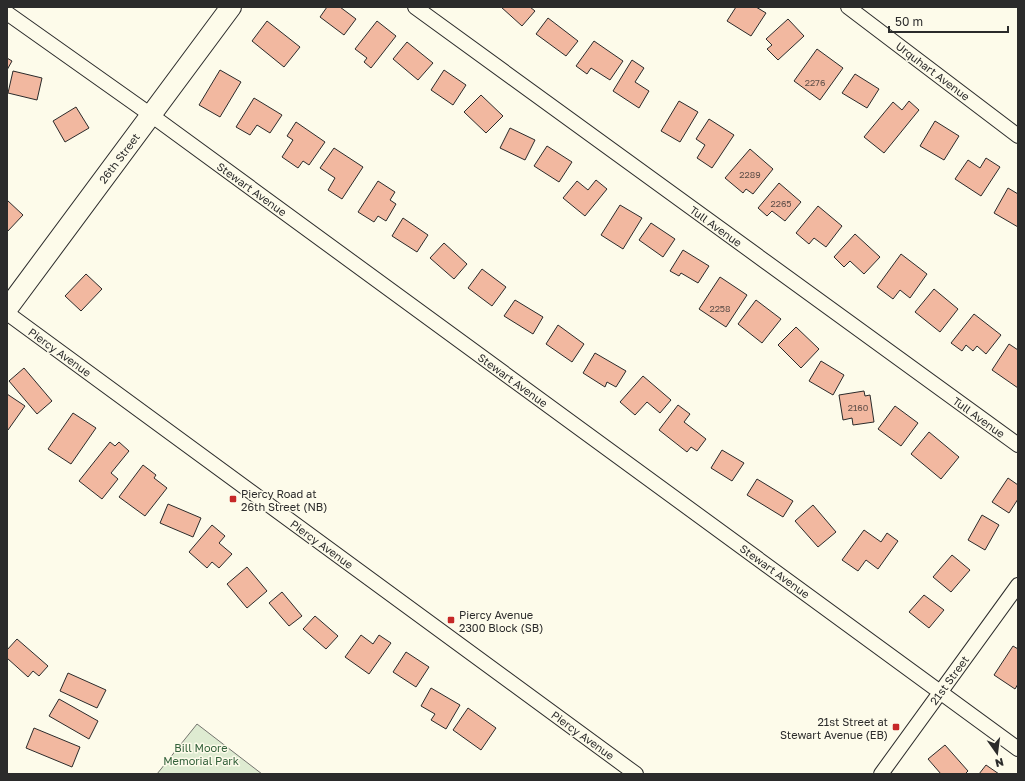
<svg xmlns="http://www.w3.org/2000/svg" width="1025" height="781" viewBox="0 0 1025 781" font-family="'Golos Text',sans-serif">
  <style>
    .green { fill: #deebd1; stroke: #74746e }
    .building { fill: #f2b8a0; stroke: #2b2b2b }
    .lines { fill: none; stroke-linecap: round; stroke-linejoin: round }
    .street-casing { stroke: #2b2b2b; stroke-width: 16 }
    .secondary-casing { stroke: #2b2b2b; stroke-width: 22 }
    .street { stroke: #fdfbea; stroke-width: 14 }
    .secondary { stroke: #fdfbea; stroke-width: 20 }
    .poi-dot { fill: #c62828; stroke: #fdfbea; stroke-width: 1.5 }
    .labels { text-anchor: middle; dominant-baseline: central; stroke-width: 3; stroke-linejoin: round; paint-order: stroke }
    .number-label { font-size: 9px; fill: #5d4e48 }
    .street-label { font-size: 11px; fill: #2b2b2b; stroke: #fdfbea }
    .poi-label { font-size: 11px; fill: #2b2b2b; stroke: #fdfbea; text-anchor: start }
    .park-label { font-size: 11px; fill: #34623c; stroke: #fdfbea }
  </style>
  <rect width="100%" height="100%" fill="#fdfbea"/>
  <path class="green" d="M197 724 262 774H157Z"/>
  <path class="building" d="M327 7H340L356 19 344 35 320 17Z
    M501 7H530L535 11 522 26Z
    M736 7H756L766 13 751 36 727 21Z
    M548 18 578 41 566 56 536 34Z
    M788 19 804 36 778 60 767 49 772 45 766 39Z
    M267 21 300 47 284 67 252 41Z
    M377 21 396 36 371 68 364 62 367 58 355 49Z
    M594 41 623 61 610 80 591 68 587 74 576 66Z
    M407 42 433 63 418 80 393 59Z
    M817 49 843 68 820 100 794 81Z
    M7 58 12 61 7 70Z
    M632 60 644 68 635 82 649 91 639 108 613 91Z
    M220 70 241 82 220 117 199 105Z
    M444 70 466 85 453 105 431 90Z
    M13 71 42 78 37 100 8 93Z
    M855 74 879 89 867 108 842 93Z
    M481 95 503 116 486 133 464 112Z
    M254 98 282 115 270 133 257 125 250 135 236 127Z
    M679 101 698 112 680 142 661 131Z
    M909 101 919 110 884 153 864 137 893 102 902 110Z
    M76 107 89 128 65 142 53 121Z
    M709 119 734 135 712 168 697 158 705 145 696 139Z
    M935 121 959 136 944 160 920 146Z
    M296 122 325 142 309 165 303 161 298 168 282 157 293 140 287 136Z
    M510 128 535 140 525 160 500 148Z
    M547 146 572 162 559 182 534 166Z
    M334 148 363 167 342 199 328 190 335 178 320 168Z
    M750 149 773 169 753 194 746 189 743 193 725 178Z
    M986 158 1000 167 981 196 955 179 968 160 980 168Z
    M596 180 607 189 585 216 563 198 577 181 588 190Z
    M378 181 395 192 390 200 396 204 386 221 378 216 374 222 358 212Z
    M779 183 801 202 785 221 772 211 767 216 758 208Z
    M1008 188 1018 194V227L994 213Z
    M7 200 23 215 7 232Z
    M620 205 642 218 623 249 601 235Z
    M818 206 842 226 826 247 814 238 809 244 796 233Z
    M403 218 428 235 417 252 392 236Z
    M651 223 675 239 663 257 639 240Z
    M855 234 880 257 864 274 850 261 844 267 834 257Z
    M444 243 467 264 454 279 430 258Z
    M683 250 709 266 698 283 681 273 679 276 670 271Z
    M901 254 927 274 910 298 900 290 893 299 877 287Z
    M482 269 506 287 492 306 468 288Z
    M86 274 102 289 81 311 65 296Z
    M720 277 747 295 726 327 699 309Z
    M934 289 958 309 940 332 915 312Z
    M515 300 543 317 533 334 504 316Z
    M756 300 781 319 762 343 738 324Z
    M974 314 1001 335 986 354 977 346 973 351 966 345 962 351 951 343Z
    M558 325 584 344 572 362 546 344Z
    M796 327 819 349 801 368 778 345Z
    M1009 344 1018 350V388L992 370Z
    M595 353 626 371 616 387 607 382 605 387 583 373Z
    M821 361 844 375 833 395 809 381Z
    M24 368 52 401 37 414 9 381Z
    M643 376 671 400 660 413 647 402 635 415 620 402Z
    M864 391 865 396 870 395 874 422 853 425 852 418 843 420 839 395Z
    M7 394 25 406 8 430 7 429Z
    M678 405 690 414 684 422 706 439 697 451 691 447 687 452 659 430Z
    M895 406 918 423 901 446 878 429Z
    M73 413 96 428 71 464 48 449Z
    M929 432 959 457 941 479 911 454Z
    M110 442 115 446 119 442 129 451 111 473 118 479 102 499 79 481Z
    M722 450 744 463 732 481 711 468Z
    M143 465 156 475 154 478 167 488 145 516 119 497Z
    M1008 478 1018 485V499L1009 513 992 502Z
    M757 479 793 501 783 517 747 495Z
    M168 504 201 518 193 537 160 523Z
    M813 505 836 532 818 547 795 521Z
    M982 515 999 525 985 550 968 540Z
    M212 525 225 536 219 543 232 554 219 568 212 562 207 568 189 552Z
    M864 530 881 542 887 533 898 541 878 569 866 560 858 571 842 560Z
    M952 555 970 570 951 592 933 577Z
    M247 567 267 591 247 608 227 584Z
    M282 592 302 616 289 626 269 603Z
    M924 595 944 610 929 628 909 612Z
    M315 616 338 636 326 649 303 629Z
    M361 635 373 644 379 635 391 643 369 674 345 657Z
    M17 639 48 666 39 676 33 671 28 677 7 658V650Z
    M1013 646 1018 649V684L1015 689 994 675Z
    M406 652 429 667 416 687 393 672Z
    M68 673 106 690 97 708 60 691Z
    M431 688 460 705 446 729 431 720 435 714 421 706Z
    M59 699 98 721 89 739 49 716Z
    M468 708 496 728 481 750 453 730Z
    M34 728 80 747 72 767 26 748Z
    M945 745 968 771 965 774H941L928 759Z
    M986 765 999 774H979Z"/>
  <g class="lines">
    <g class="street-casing">
      <path id="street" d="M415 7 1018 445
        M848 7 1018 136
        M7 13 151 115 1018 749
        M7 313 636 774
        M881 774 1018 585"/>
    </g>
    <g class="secondary-casing">
      <path id="secondary" d="M7 309 231 7"/>
    </g>
    <use href="#street" class="street"/>
    <use href="#secondary" class="secondary"/>
  </g>
  <g class="poi-dot">
    <rect x="229" y="495" width="8" height="8" rx="2"/>
    <rect x="447" y="616" width="8" height="8" rx="2"/>
    <rect x="892" y="723" width="8" height="8" rx="2"/>
  </g>
  <g class="labels">
    <g class="number-label">
      <text x="815" y="82">2276</text>
      <text x="750" y="174">2289</text>
      <text x="781" y="203">2265</text>
      <text x="720" y="308">2258</text>
      <text x="858" y="407">2160</text>
    </g>
    <g class="street-label">
      <text transform="translate(933 71) rotate(37)">Urquhart Avenue</text>
      <text transform="translate(119 158) rotate(-53)">26th Street</text>
      <text transform="translate(252 189) rotate(36)">Stewart Avenue</text>
      <text transform="translate(716 226) rotate(36)">Tull Avenue</text>
      <text transform="translate(60 352) rotate(36)">Piercy Avenue</text>
      <text transform="translate(513 380) rotate(36)">Stewart Avenue</text>
      <text transform="translate(979 417) rotate(36)">Tull Avenue</text>
      <text transform="translate(322 544) rotate(36)">Piercy Avenue</text>
      <text transform="translate(775 571) rotate(36)">Stewart Avenue</text>
      <text transform="translate(949 680) rotate(-54)">21st Street</text>
      <text transform="translate(583 735) rotate(36)">Piercy Avenue</text>
    </g>
    <g class="poi-label">
      <text x="241" y="493">Piercy Road at<tspan x="241" dy="13">26th Street (NB)</tspan></text>
      <text x="459" y="614">Piercy Avenue<tspan x="459" dy="13">2300 Block (SB)</tspan></text>
      <text x="888" y="721" text-anchor="end">21st Street at<tspan x="888" dy="13">Stewart Avenue (EB)</tspan></text>
    </g>
    <g class="park-label">
      <text x="201" y="747">Bill Moore<tspan x="201" dy="13">Memorial Park</tspan></text>
    </g>
  </g>
  <rect width="1025" height="781" fill="none" stroke="#2b2b2b" stroke-width="16"/>
  <g transform="translate(997 753) rotate(166)" stroke="#fdfbea" stroke-width="3" paint-order="stroke">
  <path d="M0-3L7 15L0 10L-7 15Z" fill="#2b2b2b"/>
  <text y="-6" font-size="11" font-weight="bold" text-anchor="middle" fill="#2b2b2b">N</text>
  </g>
  <path d="M889 26v6h119v-6" fill="none" stroke="#2b2b2b" stroke-width="2"/>
  <text x="895" y="26" font-size="12" fill="#2b2b2b" stroke="#fdfbea" stroke-width="3" paint-order="stroke">50 m</text>
</svg>
